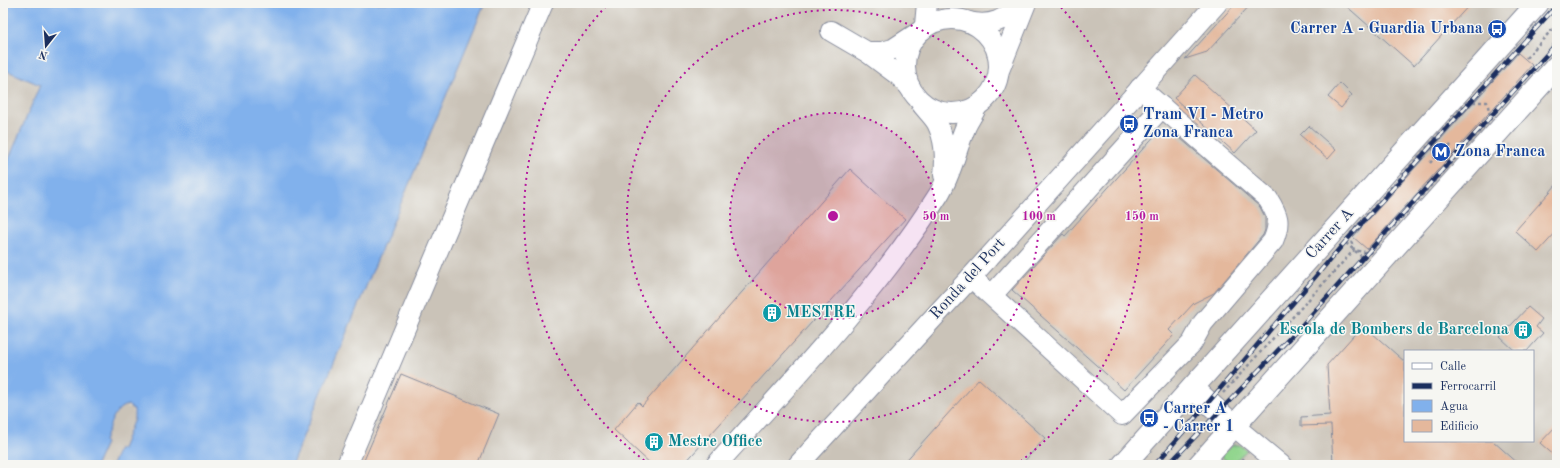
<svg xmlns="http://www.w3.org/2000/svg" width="1560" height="468" font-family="'Old Standard TT',serif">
<rect width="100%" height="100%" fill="#f6f6f2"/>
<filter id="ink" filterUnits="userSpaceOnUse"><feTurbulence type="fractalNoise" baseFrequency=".025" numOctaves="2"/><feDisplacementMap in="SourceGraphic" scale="8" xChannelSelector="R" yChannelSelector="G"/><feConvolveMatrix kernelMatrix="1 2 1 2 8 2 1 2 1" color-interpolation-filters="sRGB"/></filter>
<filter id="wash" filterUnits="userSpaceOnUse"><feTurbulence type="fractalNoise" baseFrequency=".012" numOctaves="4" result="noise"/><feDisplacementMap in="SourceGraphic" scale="16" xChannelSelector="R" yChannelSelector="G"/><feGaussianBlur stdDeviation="0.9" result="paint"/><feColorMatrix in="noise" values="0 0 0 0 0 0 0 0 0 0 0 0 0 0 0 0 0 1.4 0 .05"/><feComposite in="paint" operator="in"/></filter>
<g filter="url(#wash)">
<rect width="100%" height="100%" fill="#f3ead9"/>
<g fill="#cac3b8" fill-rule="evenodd">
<path d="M485,3H1557V465H291ZM1405,351H1533V441H1405Z"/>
<polygon points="3,69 40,85 3,173"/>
<polygon points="126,406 132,408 134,419 122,449 119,449 112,465 96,465 106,443 103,442 115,415 121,407"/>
</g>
<polygon fill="#92d58e" stroke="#568276" points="1233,445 1239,445 1247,450 1231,465 1221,456"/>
<path fill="#81b1ec" stroke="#4e70a5" d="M7,3H485L291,465H112L119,449H122L134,419V410L128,405C113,407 109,430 104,441L106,443L96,465H3V173L40,85L3,69V12Z"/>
<g id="blocks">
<g fill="#e4b89c">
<polygon points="1236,3 1252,3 1207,52 1185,59"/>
<polygon points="1343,3 1471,3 1414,66"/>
<polygon points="1518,53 1532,65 1367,249 1353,237"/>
<polygon points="1195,75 1256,130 1235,153 1174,98"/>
<polygon points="1340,83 1352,95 1341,108 1328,97"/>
<polygon points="1309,126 1336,150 1328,159 1300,135"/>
<polygon points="1158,132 1173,132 1260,207 1265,217 1265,230 1263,235 1214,293 1194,303 1169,330 1174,335 1124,390 1012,290 1063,234 1065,236"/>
<polygon points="850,169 905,219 683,465 652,465 614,430 638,402 642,406"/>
<polygon points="1557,184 1557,231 1538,252 1515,231"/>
<polygon points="1528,307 1542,319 1536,327 1543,333 1527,351 1515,351 1500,337"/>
<polygon points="1363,325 1405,362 1405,441 1493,441 1520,465 1333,465 1331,425 1301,426 1301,417 1330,415 1327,365"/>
<polygon points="401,374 499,414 478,465 362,465"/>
<polygon points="979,379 1045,438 1021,465 902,465"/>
<polygon points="1557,425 1557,458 1540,443"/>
</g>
</g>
</g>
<g filter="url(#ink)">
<use href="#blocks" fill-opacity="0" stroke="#878c9c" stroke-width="1"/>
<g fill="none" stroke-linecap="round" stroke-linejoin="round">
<defs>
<g id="minor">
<circle cx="952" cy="66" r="47"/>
<path d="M968,22C991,27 1005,21 1021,3"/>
<polyline points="831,31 867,52"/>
<polyline points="1000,68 1026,3"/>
<polyline points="910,87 898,75 867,52 882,52 893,49 922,30 925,25 927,3"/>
<path d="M921,103C926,110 933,116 937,123C945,139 946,158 944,175"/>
<path d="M971,277L1122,415L1192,343L1203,323L1273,241C1281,222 1278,215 1268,199L1140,88"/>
<polyline points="992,295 1162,107"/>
<polyline points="1234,426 1281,465"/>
<polyline points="347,465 543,3"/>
<path d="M716,465C794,379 877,292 939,194C952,173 956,149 966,126C969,120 973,114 976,108"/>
<polyline points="798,465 971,277 1217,3"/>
</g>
<g id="major">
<polyline points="1193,388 1234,426"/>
<polyline points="1123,465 1538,3"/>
<polyline points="1199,465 1557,66"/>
</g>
</defs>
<use href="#minor" stroke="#878c9c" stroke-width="22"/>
<use href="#major" stroke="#878c9c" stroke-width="24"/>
<g stroke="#878c9c" stroke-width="2.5" stroke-dasharray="3 3" stroke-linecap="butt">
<polyline points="1526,58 1557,24"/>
<polygon points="1467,102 1487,102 1491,119 1370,253 1354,250 1349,235"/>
<polyline points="1431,148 1448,163"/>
<polyline points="1441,156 1452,144"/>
<polyline points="1430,163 1442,149"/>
<polyline points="1346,243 1363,258"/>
<polyline points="1223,393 1354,250"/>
<polyline points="1238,465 1246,456"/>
</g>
<use href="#minor" stroke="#fff" stroke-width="20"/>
<use href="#major" stroke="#fff" stroke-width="22"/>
<defs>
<g id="rail">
<polyline points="1155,465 1345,242 1557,5"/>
<polyline points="1168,465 1303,324 1557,43"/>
</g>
</defs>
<use href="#rail" stroke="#1b2f5e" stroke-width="4.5"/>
<use href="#rail" stroke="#f6f6f2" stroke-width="3" stroke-dasharray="9" stroke-linecap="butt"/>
</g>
</g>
<circle cx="833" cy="216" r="103" fill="#b5179e" fill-opacity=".12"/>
<g fill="none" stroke="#b5179e" stroke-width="2" stroke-dasharray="2 4">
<circle cx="833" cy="216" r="103"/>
<circle cx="833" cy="216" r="206"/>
<path d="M649 464A309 309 0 0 1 609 3M1057 3A309 309 0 0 1 1017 464"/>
</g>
<defs>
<symbol id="bus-disc" viewBox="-11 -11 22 22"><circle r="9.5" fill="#1a4fb4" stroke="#f6f6f2"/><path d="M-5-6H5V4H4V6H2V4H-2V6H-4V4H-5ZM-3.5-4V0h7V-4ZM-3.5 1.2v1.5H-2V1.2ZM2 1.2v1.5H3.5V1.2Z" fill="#fff"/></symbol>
<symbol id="metro-disc" viewBox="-11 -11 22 22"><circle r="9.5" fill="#1a4fb4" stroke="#f6f6f2"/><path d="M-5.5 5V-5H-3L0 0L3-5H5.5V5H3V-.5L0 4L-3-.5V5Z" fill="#fff"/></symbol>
<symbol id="building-disc" viewBox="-11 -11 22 22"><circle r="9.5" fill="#0f9aa8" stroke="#f6f6f2"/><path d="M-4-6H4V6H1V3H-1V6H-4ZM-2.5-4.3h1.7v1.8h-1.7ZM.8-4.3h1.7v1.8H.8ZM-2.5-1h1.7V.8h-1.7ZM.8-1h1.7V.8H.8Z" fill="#fff"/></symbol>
</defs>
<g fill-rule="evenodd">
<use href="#bus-disc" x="1486" y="18" width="22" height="22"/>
<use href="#bus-disc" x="1118" y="113" width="22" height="22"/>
<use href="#metro-disc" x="1430" y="141" width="22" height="22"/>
<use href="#building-disc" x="761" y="302" width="22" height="22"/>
<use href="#building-disc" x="1512" y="319" width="22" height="22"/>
<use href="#bus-disc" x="1138" y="407" width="22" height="22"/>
<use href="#building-disc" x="643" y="431" width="22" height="22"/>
</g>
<g text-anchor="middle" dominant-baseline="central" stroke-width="3" stroke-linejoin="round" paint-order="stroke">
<g font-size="16" font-weight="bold" fill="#164399" stroke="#f6f6f2" text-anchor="start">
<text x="1483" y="29" text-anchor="end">Carrer A - Guardia Urbana</text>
<text x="1143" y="115">Tram VI - Metro<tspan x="1143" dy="18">Zona Franca</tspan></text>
<text x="1455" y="152">Zona Franca</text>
<text x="1163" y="409">Carrer A<tspan x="1163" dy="18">- Carrer 1</tspan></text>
</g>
<g font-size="16" fill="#1b2f5e" stroke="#f6f6f2">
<text transform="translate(1330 234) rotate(-48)">Carrer A</text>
<text transform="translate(968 279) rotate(-48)">Ronda del Port</text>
</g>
<g font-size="16" font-weight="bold" fill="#0d838f" stroke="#f6f6f2" text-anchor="start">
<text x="786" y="313">MESTRE</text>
<text x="1509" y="330" text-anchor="end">Escola de Bombers de Barcelona</text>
<text x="668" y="442">Mestre Office</text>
</g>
</g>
<circle cx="833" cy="216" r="6" fill="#b5179e" stroke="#f6f6f2" stroke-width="2"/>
<g font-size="12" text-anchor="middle" font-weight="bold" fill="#b5179e" stroke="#f6f6f2" stroke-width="3" stroke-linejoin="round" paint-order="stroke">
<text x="936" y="220">50 m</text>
<text x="1039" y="220">100 m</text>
<text x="1142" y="220">150 m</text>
</g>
<rect width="1560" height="468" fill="none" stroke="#f6f6f2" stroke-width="16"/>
<rect x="1404" y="350" width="130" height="92" fill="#f6f6f2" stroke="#9ea6b7"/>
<rect x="1412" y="363" width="20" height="6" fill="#ffffff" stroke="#9ea6b7"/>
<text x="1440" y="370" font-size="12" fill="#1b2f5e">Calle</text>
<rect x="1412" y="383" width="20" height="6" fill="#1b2f5e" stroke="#9ea6b7"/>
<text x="1440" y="390" font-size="12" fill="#1b2f5e">Ferrocarril</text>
<rect x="1412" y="400" width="20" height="12" fill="#81b1ec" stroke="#9ea6b7"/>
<text x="1440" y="410" font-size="12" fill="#1b2f5e">Agua</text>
<rect x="1412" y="420" width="20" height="12" fill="#e4b89c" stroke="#9ea6b7"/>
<text x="1440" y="430" font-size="12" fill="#1b2f5e">Edificio</text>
<g transform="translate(46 46) rotate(197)" stroke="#f6f6f2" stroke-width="3" paint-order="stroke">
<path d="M0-3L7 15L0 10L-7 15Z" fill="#1b2f5e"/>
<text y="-6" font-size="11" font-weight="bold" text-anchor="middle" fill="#1b2f5e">N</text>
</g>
</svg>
